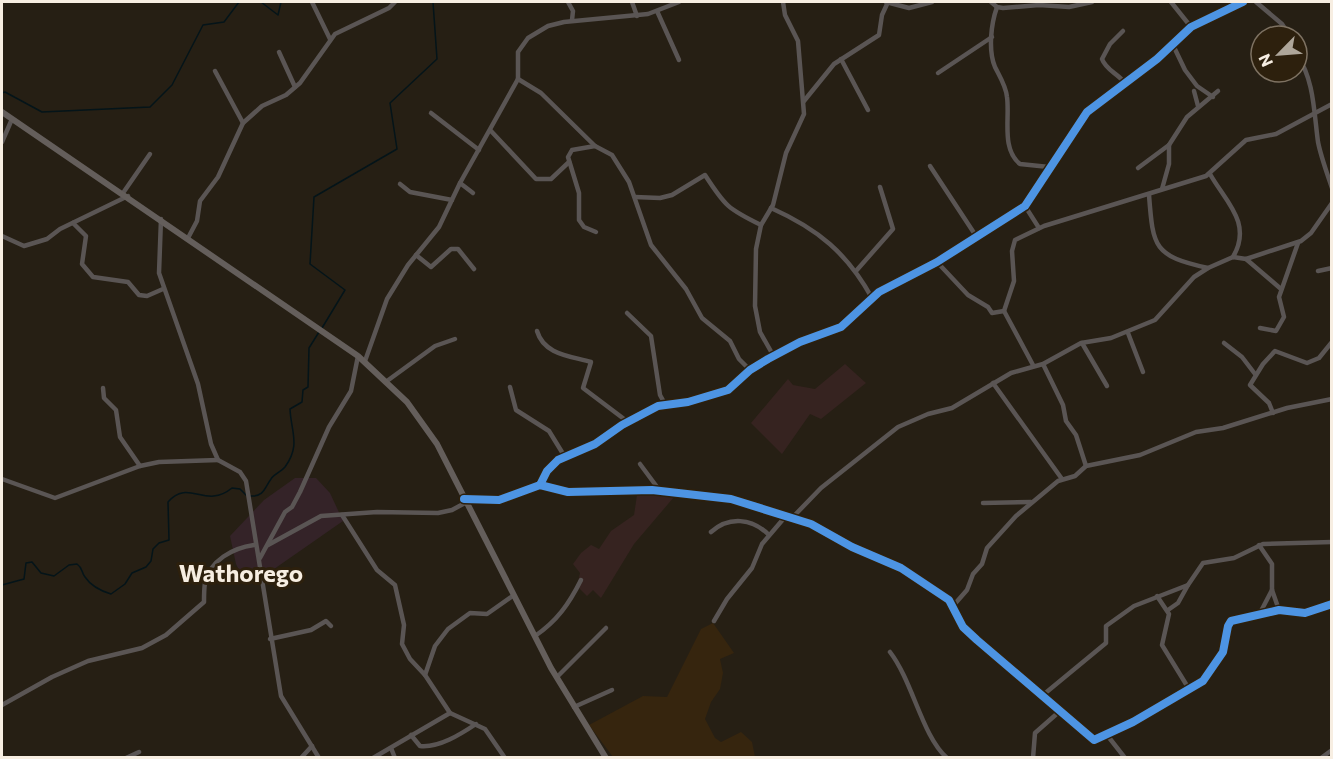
<svg xmlns="http://www.w3.org/2000/svg" width="1333" height="759" font-family="Commissioner,sans-serif">
<rect width="100%" height="100%" fill="#261f14"/>
<polygon fill="#342328" points="295,478 316,478 330,493 343,521 254,583 245,583 236,564 230,536 264,500"/>
<polygon fill="#36250e" points="713,623 734,653 720,659 723,673 720,689 711,702 705,719 715,738 721,742 741,732 752,742 755,757 613,757 589,725 643,696 667,697 701,629"/>
<g fill="#362320">
<polygon points="845,364 866,383 821,419 810,414 782,454 751,423 788,379 793,385 815,389"/>
<polygon points="664,494 674,497 634,544 601,598 593,590 587,596 577,586 580,573 573,564 581,553 591,545 599,549 611,531 634,515 637,495"/>
</g>
<g fill="none" stroke-linecap="round" stroke-linejoin="round">
<g stroke="#041419" stroke-width="1.5">
<polyline points="261,2 278,15 281,2"/>
<polyline points="2,93 5,92 42,112 150,107 172,85 203,25 224,22 239,2"/>
<polyline points="322,328 345,290 310,264 314,197 397,149 390,103 437,59 433,2"/>
<path d="M251,496C264,497 265,487 271,479C274,474 281,472 285,467C301,445 291,432 290,409L302,402L303,390L308,387L309,348L319,332"/>
<path d="M2,585L24,579L26,563L32,562L41,573L54,576L69,565L77,564C83,568 81,572 85,577C91,586 101,591 111,594L125,584L132,573L146,567L151,561L153,549L159,543L169,540L168,502C189,478 205,510 232,488L240,489L246,495"/>
</g>
<g stroke="#5a5554" stroke-width="4.5">
<polyline points="312,2 330,39"/>
<polyline points="568,2 573,11 572,20"/>
<polyline points="632,2 637,16"/>
<polyline points="886,2 909,8 932,2"/>
<polyline points="991,2 997,7 1003,8 1039,5 1069,7 1092,2"/>
<polyline points="1171,2 1191,27"/>
<polyline points="1256,2 1282,24 1290,36"/>
<path d="M997,7C991,24 988,50 995,67C1000,77 1006,86 1007,97C1010,118 1001,149 1020,164L1049,167"/>
<polyline points="657,11 679,60"/>
<path d="M1123,31L1110,44L1102,59C1106,70 1117,73 1124,82"/>
<polyline points="1173,45 1185,70 1197,86 1213,97"/>
<polyline points="279,52 295,87"/>
<path d="M1297,55C1314,79 1314,113 1318,142C1321,157 1327,173 1332,188"/>
<polyline points="841,59 868,110"/>
<polyline points="215,71 243,123"/>
<polyline points="938,73 992,37"/>
<polyline points="518,79 541,93 595,146 612,155 629,182 651,245 686,289 702,318 730,341 739,359 750,370"/>
<polyline points="1194,91 1198,106"/>
<polyline points="804,101 834,64 879,35 882,15 888,2"/>
<polyline points="431,113 479,150"/>
<polyline points="491,131 536,179 551,179 569,162"/>
<polyline points="2,142 12,119"/>
<polyline points="595,146 572,150 568,157 579,193 579,220 584,227 596,232"/>
<polyline points="930,166 976,236"/>
<polyline points="1138,168 1169,145 1187,117 1218,91"/>
<path d="M1210,174C1225,201 1253,223 1233,257"/>
<polyline points="460,183 473,193"/>
<polyline points="400,184 410,192 452,200"/>
<polyline points="1162,189 1169,164 1169,145"/>
<polyline points="123,193 150,154"/>
<path d="M1149,195C1153,248 1154,256 1208,268"/>
<path d="M635,197L660,198L672,195L705,175C725,206 728,209 761,225"/>
<polyline points="1025,206 1039,228"/>
<path d="M771,208C818,229 847,253 872,298"/>
<polyline points="161,219 159,273 198,384 211,444 218,460 240,472 246,481 281,696 319,758"/>
<polyline points="73,223 86,236 82,264 93,277 128,282 139,295 147,296 163,289"/>
<polyline points="2,236 24,246 47,239 60,229 128,196"/>
<polyline points="188,238 197,221 200,201 218,177 243,123 262,106 286,95 300,83 335,34 389,8 395,2"/>
<polyline points="416,255 431,267 451,249 458,249 474,269"/>
<polyline points="1246,259 1301,241 1311,233 1332,203"/>
<polyline points="937,262 968,295 988,307 992,313 1004,311 1014,281 1012,251 1015,240 1044,226 1206,176 1246,140 1276,134 1332,104"/>
<polyline points="856,271 893,229 880,187"/>
<polyline points="1318,271 1332,268"/>
<polyline points="1004,311 1033,365"/>
<polyline points="627,313 651,336 660,395 665,404"/>
<polyline points="1260,328 1276,331 1284,317 1279,297 1298,243"/>
<path d="M537,331C544,355 571,356 591,362L583,388L628,422"/>
<polyline points="1128,333 1143,372"/>
<polyline points="1082,343 1107,386"/>
<polyline points="1224,343 1242,357 1255,374"/>
<polyline points="773,355 760,332 755,306 756,249 761,225 773,205 786,153 804,114 798,41 785,15 783,2"/>
<polyline points="365,361 387,299 408,265 439,227 460,183 518,79 518,52 528,38 548,26 564,22 648,14 679,2"/>
<polyline points="1043,364 1063,405 1066,421 1076,435 1086,466"/>
<polyline points="387,381 435,346 455,339"/>
<polyline points="993,383 1062,479"/>
<polyline points="510,387 516,410 549,431 565,457"/>
<polyline points="103,388 104,398 116,410 120,437 140,466"/>
<polyline points="1273,413 1269,403 1250,385 1263,364 1275,351 1307,363 1319,358 1332,342"/>
<polyline points="640,464 660,491"/>
<polyline points="2,479 55,498 140,466 159,462 218,460"/>
<polyline points="540,485 547,471 558,460 595,444 622,425 658,406 688,402 728,390 750,370 768,359 800,342 841,327 879,292 937,262 1025,206 1087,112 1157,59 1191,27 1243,2"/>
<polyline points="464,499 499,500 540,485 568,492 652,490 731,499 811,524 852,547 901,568 949,600 963,627 977,640 1094,740 1133,722 1203,681 1223,652 1228,626 1231,621 1279,610 1305,613 1332,604"/>
<polyline points="983,503 1031,502"/>
<polyline points="342,515 377,570 395,585 404,625 402,644 410,659 425,675 450,713 485,729 505,758"/>
<polyline points="792,518 821,488 898,427 928,414 952,408 1011,373 1043,364 1081,343 1111,338 1155,320 1194,277 1208,268 1233,257 1246,259 1281,289"/>
<path d="M711,532C729,516 752,518 769,535"/>
<polyline points="268,545 321,516 377,512 438,513 452,510 465,503"/>
<polyline points="1259,545 1272,564 1272,590 1279,610"/>
<polyline points="260,558 285,512 292,507 300,492 329,427 351,391 358,356"/>
<polyline points="1157,596 1169,614 1162,645 1189,689"/>
<polyline points="953,606 967,590 973,574 982,564 987,548 1016,516 1058,481 1075,476 1086,466 1140,455 1196,432 1223,428 1287,408 1332,399"/>
<polyline points="1168,610 1178,603 1188,585"/>
<polyline points="1260,613 1272,590"/>
<polyline points="714,621 727,599 752,568 762,544 785,517"/>
<path d="M535,636C557,621 569,604 581,580"/>
<polyline points="270,639 311,630 326,621 331,626"/>
<path d="M890,652C913,682 922,736 947,758"/>
<polyline points="425,675 435,646 448,629 470,613 487,614 514,595"/>
<polyline points="557,677 606,628"/>
<polyline points="1043,695 1106,643 1106,626 1134,606 1188,585 1203,563 1234,558 1263,544 1332,542"/>
<path d="M2,705L52,677L88,661L142,648L166,635L204,602C204,596 204,589 205,583C210,560 233,548 254,545"/>
<polyline points="574,707 612,690"/>
<path d="M411,735L420,746C439,748 461,734 476,724"/>
<polyline points="1107,735 1125,758"/>
<polyline points="391,748 395,758"/>
<polyline points="126,758 139,752"/>
<polyline points="301,758 312,746"/>
<polyline points="373,758 450,713"/>
<polyline points="1033,758 1035,733 1060,711"/>
<polyline points="1321,758 1332,750"/>
</g>
<polyline stroke="#645e5b" stroke-width="6" points="2,112 358,356 407,402 437,444 551,668 606,758"/>
<defs>
<g id="cycleway">
<polyline points="540,485 547,471 558,460 595,444 622,425 658,406 688,402 728,390 750,370 768,359 800,342 841,327 879,292 937,262 1025,206 1087,112 1157,59 1191,27 1243,2"/>
<polyline points="464,499 499,500 540,485 568,492 652,490 731,499 811,524 852,547 901,568 949,600 963,627 977,640 1094,740 1133,722 1203,681 1223,652 1228,626 1231,621 1279,610 1305,613 1332,604"/>
</g>
</defs>
<use href="#cycleway" stroke="#2d200d" stroke-width="11"/>
<use href="#cycleway" stroke="#4d94e3" stroke-width="8"/>
</g>
<g text-anchor="middle" dominant-baseline="central" stroke-width="6" stroke-linejoin="round" paint-order="stroke">
<g font-size="24" font-weight="bold" fill="#f7eee2" stroke="#2d200d">
<text x="241" y="572">Wathorego</text>
</g>
</g>
<rect width="1333" height="759" fill="none" stroke="#f7eee2" stroke-width="6"/>
<g transform="translate(1279 54) rotate(245)"><circle r="28" fill="#2d200d" stroke="#7e7262" stroke-width="1.5"/>
<path d="M0-4.5L10 22L0 15L-10 22Z" fill="#aea69a"/>
<text y="-9" font-size="16" font-weight="bold" text-anchor="middle" fill="#f7eee2">N</text>
</g>
</svg>
